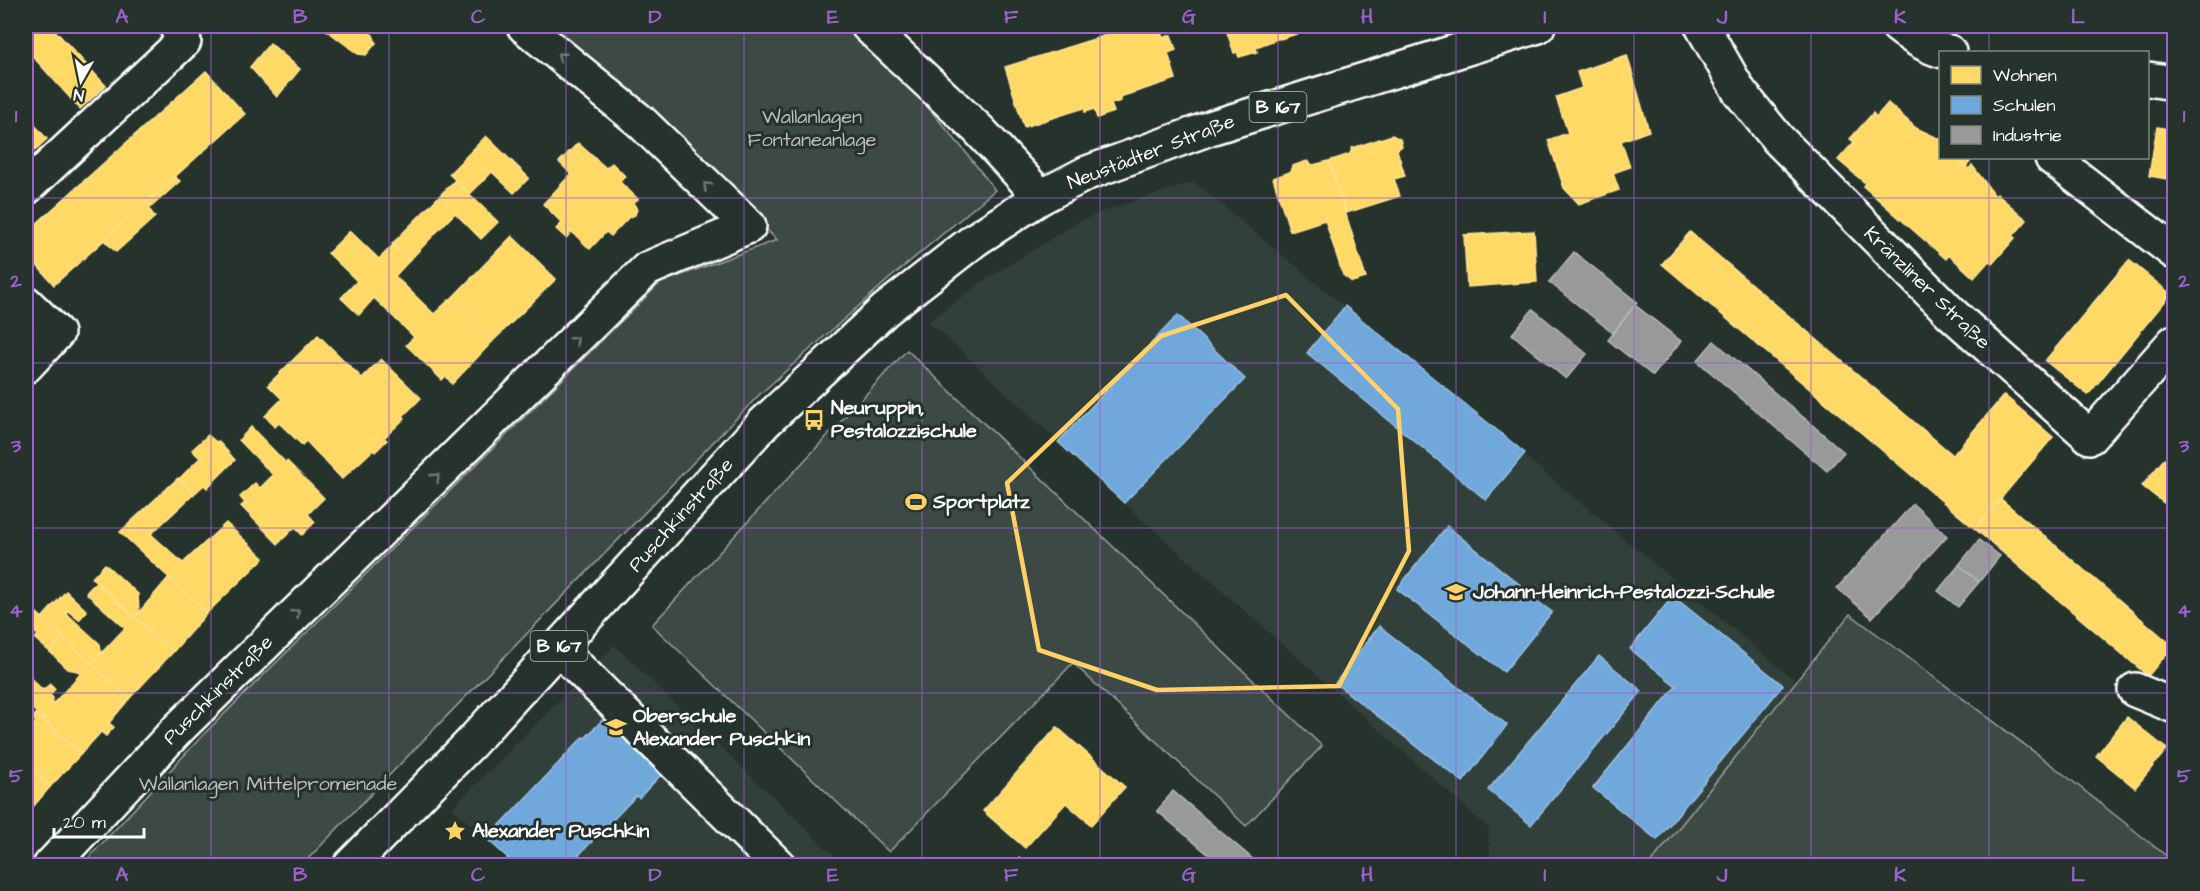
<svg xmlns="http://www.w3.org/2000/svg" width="2200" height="891" font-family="'Architects Daughter',sans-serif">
<rect width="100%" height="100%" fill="#26332d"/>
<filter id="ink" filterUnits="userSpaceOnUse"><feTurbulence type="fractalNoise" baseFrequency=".0167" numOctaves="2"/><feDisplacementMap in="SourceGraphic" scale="12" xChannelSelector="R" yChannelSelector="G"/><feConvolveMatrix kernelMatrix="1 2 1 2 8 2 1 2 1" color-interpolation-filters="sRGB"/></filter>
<g filter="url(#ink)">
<g fill="#333f3a">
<polygon points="1194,182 1796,681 1650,865 1491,865 1488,827 1124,503 943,334 928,322 986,279 1075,224 1103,211"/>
<polygon points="614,645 844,865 500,865 507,858 452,808"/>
</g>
<g fill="#3e4944" stroke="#9ea4a2" stroke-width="1.5">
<polygon points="542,26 853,26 872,41 964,150 995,190 889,279 760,394 302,865 81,866 203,735 660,283 777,240 646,111"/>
<polygon points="907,350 1322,746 1246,826 1073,663 889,852 652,625"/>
<polygon points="1850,614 2061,772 2174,862 2174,865 1649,865"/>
</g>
<g fill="#ffd966" stroke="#ffe494" stroke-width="1.5">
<polygon points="26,26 51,26 106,86 80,109 26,49"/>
<polygon points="321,26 361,26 373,35 376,43 366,55 358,54"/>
<polygon points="1135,26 1159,26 1163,38 1171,35 1176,50 1168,53 1176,79 1120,97 1121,101 1111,104 1114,112 1097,118 1094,109 1085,112 1084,108 1024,127 1005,67"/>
<polygon points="1225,26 1277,26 1280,38 1256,47 1257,52 1239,57 1237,52 1234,53"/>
<polygon points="1277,26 1323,26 1280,39"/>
<polygon points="270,43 300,69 277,97 250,67"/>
<polygon points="1627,55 1649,131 1621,141 1630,167 1613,173 1619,190 1579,204 1564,188 1548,140 1568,133 1556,97 1582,88 1577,72"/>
<polygon points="206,71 245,114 54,285 26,253 26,233"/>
<polygon points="1888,103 1916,128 1940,139 1940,158 1954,158 1969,169 1972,165 1995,196 1997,194 2027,220 2013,236 2015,238 1993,263 1989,261 1974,278 1949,255 1946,259 1863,186 1865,183 1838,160 1854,142 1850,139 1873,113 1876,117"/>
<polygon points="26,115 47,139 26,158"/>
<polygon points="2157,127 2174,130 2174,180 2149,176"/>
<polygon points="1392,135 1400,139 1402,146 1397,150 1405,176 1394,179 1400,196 1346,213 1329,161 1350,154 1352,148"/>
<polygon points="486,136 529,178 514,193 492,172 470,194 449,174"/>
<polygon points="578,143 606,168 612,163 625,176 620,182 638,199 634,203 637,209 635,215 628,218 611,236 606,232 590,249 572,232 566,238 556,229 562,223 543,204 571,174 559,162"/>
<polygon points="1954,158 1973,158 1966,167"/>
<polygon points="1307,161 1313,165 1329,161 1366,278 1352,282 1343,275 1325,220 1290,231 1273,178 1290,172 1292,166"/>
<polygon points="175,177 180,181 149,209 155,217 116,252 104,240"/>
<polygon points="455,180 498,222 481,239 455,213 409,261 392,244"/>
<polygon points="350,231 379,259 393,245 409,261 395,276 434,314 449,300 492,342 452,384 446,376 442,380 406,345 414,337 374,298 359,315 341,298 357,281 328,253"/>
<polygon points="1534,231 1537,282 1467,287 1464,235"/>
<polygon points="1690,232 1953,455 2004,395 2053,437 1975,529 1662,264"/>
<polygon points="512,236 556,279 492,342 449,301"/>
<polygon points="2129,260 2171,294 2088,395 2045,361"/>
<polygon points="318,335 362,378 381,359 421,398 403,416 405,418 384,438 387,440 375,452 373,450 342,479 306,441 302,445 279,423 275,427 265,416 282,399 268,385"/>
<polygon points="251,427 286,463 287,461 324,498 308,514 315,522 302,535 295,527 278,544 241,506 245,503 240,497 255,483 260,488 273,475 239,440"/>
<polygon points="208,435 216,442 218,441 235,460 207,488 204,485 194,494 179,479 200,458 192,450"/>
<polygon points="2164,459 2174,467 2174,511 2142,486"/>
<polygon points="178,478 194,494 151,534 183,563 226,523 264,558 207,613 120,532"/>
<polygon points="2001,499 2173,646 2148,676 1975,529"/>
<polygon points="105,564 138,594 139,612 135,617 92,578"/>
<polygon points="169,577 207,613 173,652 135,617"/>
<polygon points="96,582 173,652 129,699 91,664 125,628 86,593"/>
<polygon points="66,591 87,611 79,620 68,611 65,612 100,644 101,653 91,664 42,618"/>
<polygon points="37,613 63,637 50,652 35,639 38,635 26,625"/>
<polygon points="63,637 129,699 109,723 114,727 106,736 101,732 81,754 26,703 26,674 43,690 50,684 55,689 50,695 53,698 52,705 82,672 68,669 50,652"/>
<polygon points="36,714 81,754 50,787 26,765 26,734 36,722 32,718"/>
<polygon points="2127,717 2167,749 2135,788 2096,756"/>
<polygon points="1057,727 1125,787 1091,825 1066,803 1025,848 983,811"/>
<polygon points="26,765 50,787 26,815"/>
<polygon points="1019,858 1028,866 1012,866"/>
</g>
<g fill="#6fa8dc" stroke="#9ac2e6" stroke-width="1.5">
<polygon points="1345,306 1525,453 1486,500 1307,353"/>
<polygon points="1178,315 1245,379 1124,503 1058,442"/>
<polygon points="1447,526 1534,596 1533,598 1552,612 1504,672 1397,589"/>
<polygon points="1673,596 1783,685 1657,840 1593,788 1676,686 1630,649"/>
<polygon points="1379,626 1507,725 1463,782 1335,683"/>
<polygon points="1599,656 1642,691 1531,825 1488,790"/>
<polygon points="612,710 669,766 639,798 636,796 574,860 576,862 573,866 500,866 508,858 487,839 583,737 585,738"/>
</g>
<g fill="#999" stroke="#b8b8b8" stroke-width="1.5">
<polygon points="1574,252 1637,302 1613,333 1549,282"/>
<polygon points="1635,305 1681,341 1653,376 1608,340"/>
<polygon points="1533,309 1587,354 1566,379 1512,334"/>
<polygon points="1714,341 1844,452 1827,471 1697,361"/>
<polygon points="1913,504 1947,536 1872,618 1837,588"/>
<polygon points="1979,540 2000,556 1979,582 1959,565"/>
<polygon points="1959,565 1979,582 1958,607 1938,591"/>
<polygon points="1173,791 1261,866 1222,866 1157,811"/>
</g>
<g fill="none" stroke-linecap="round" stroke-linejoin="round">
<defs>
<g id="minor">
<polyline points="868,26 979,130 1041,197"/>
<polyline points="1702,26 1739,91 1778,139 1952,314 2090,437 2174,342"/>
<path d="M1898,26C1912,37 1931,50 1949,52"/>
<polyline points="2148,79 2174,83"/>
<polyline points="2052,158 2174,252"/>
<polyline points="26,188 184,41 176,26"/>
<polyline points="26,303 57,333 26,366"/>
<polyline points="558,648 779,866"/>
<polyline points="2135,690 2174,706"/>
<polyline points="50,866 178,729 647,269 749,226 640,121 524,26"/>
</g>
<polyline id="major" points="350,866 470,744 764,423 885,310 976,239 1041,197 1087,173 1213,127 1538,26"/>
</defs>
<use href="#minor" stroke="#fff" stroke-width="38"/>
<use href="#major" stroke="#fff" stroke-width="38"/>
<use href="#minor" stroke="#26332d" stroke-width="33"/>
<use href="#major" stroke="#26332d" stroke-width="33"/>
</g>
<defs><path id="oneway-chevron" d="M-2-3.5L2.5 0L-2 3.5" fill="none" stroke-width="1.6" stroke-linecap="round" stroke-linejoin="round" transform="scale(1.5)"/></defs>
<g stroke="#727a76">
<use href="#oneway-chevron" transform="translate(561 56) rotate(-141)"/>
<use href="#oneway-chevron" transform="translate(707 186) rotate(-136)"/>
<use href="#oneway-chevron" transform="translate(575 340) rotate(-45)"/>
<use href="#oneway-chevron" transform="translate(436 477) rotate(-44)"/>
<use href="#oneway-chevron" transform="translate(296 613) rotate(-44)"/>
</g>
</g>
<path fill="none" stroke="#ffd166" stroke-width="4.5" stroke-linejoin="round" d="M1286,295L1398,409L1409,551L1339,686L1157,690L1039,650L1007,483L1161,336Z"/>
<path fill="none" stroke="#9c61cf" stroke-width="1.5" stroke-opacity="0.55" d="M211,26V866M389,26V866M566,26V866M744,26V866M922,26V866M1100,26V866M1278,26V866M1456,26V866M1634,26V866M1811,26V866M1989,26V52M1989,158V866M26,198H2174M26,363H2174M26,528H2174M26,693H2174"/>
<defs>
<symbol id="bus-bare" viewBox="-9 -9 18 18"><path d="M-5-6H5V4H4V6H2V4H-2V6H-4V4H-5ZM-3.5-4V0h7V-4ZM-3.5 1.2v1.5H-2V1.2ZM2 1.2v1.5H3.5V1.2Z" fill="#ffd166" stroke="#26332d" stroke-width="2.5" paint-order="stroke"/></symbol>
<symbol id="stadium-bare" viewBox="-9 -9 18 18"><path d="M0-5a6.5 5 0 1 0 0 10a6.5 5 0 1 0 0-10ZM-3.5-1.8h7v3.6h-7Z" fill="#ffd166" stroke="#26332d" stroke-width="2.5" paint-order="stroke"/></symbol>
<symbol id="school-bare" viewBox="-9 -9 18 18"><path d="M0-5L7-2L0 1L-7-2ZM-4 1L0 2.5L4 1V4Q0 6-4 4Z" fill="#ffd166" stroke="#26332d" stroke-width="2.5" paint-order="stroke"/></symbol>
<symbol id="sight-bare" viewBox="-9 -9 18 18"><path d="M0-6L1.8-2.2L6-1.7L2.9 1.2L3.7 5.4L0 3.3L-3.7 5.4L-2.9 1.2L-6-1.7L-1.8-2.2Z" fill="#ffd166" stroke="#26332d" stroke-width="2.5" paint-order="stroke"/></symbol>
</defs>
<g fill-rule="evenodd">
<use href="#bus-bare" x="799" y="405" width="30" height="30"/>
<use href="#stadium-bare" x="901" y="487" width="30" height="30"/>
<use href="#school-bare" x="1441" y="577" width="30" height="30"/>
<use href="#school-bare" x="601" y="712" width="30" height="30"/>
<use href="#sight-bare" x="440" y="816" width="30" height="30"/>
</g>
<g text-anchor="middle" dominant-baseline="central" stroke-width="6" stroke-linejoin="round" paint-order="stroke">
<g fill="#26332d" stroke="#bec2c0" stroke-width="1.5">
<rect x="1249.5" y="92" width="57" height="30" rx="4.5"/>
<rect x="530.5" y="631" width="57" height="30" rx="4.5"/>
</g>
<g font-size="18" font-weight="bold" fill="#fff">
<text x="1278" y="107">B 167</text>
<text x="559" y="646">B 167</text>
</g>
<g font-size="20" fill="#bbbfbe" stroke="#26332d">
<text x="812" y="117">Wallanlagen<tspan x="812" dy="23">Fontaneanlage</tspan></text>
<text x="268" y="784">Wallanlagen Mittelpromenade</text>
</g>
<g font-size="20" fill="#fff" stroke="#26332d">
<text transform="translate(1151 152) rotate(-21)">Neustädter Straße</text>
<text transform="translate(1927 288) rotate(44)">Kränzliner Straße</text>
<text transform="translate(681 515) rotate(-48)">Puschkinstraße</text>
<text transform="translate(218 690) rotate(-45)">Puschkinstraße</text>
</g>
<g font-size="20" font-weight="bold" fill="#fff" stroke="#26332d" text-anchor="start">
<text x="831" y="408">Neuruppin,<tspan x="831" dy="23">Pestalozzischule</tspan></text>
<text x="933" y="502">Sportplatz</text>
<text x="1473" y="592">Johann-Heinrich-Pestalozzi-Schule</text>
<text x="633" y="716">Oberschule<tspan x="633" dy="23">Alexander Puschkin</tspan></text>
<text x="472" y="831">Alexander Puschkin</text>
</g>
</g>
<rect width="2200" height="891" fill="none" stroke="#26332d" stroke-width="66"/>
<rect x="1939" y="51" width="210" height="108" fill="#26332d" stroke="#7d8581" stroke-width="1.5"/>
<rect x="1951" y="66" width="30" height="18" fill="#ffd966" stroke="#7d8581" stroke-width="1.5"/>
<text x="1993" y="81" font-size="18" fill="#ffffff">Wohnen</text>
<rect x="1951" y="96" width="30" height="18" fill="#6fa8dc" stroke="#7d8581" stroke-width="1.5"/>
<text x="1993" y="111" font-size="18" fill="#ffffff">Schulen</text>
<rect x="1951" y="126" width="30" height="18" fill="#999999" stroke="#7d8581" stroke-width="1.5"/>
<text x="1993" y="141" font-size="18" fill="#ffffff">Industrie</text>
<g transform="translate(81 81) rotate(189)" stroke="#26332d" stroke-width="4.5" paint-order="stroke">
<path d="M0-4.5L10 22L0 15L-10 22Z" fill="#ffffff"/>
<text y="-9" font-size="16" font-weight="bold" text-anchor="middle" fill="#ffffff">N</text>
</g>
<path d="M54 828v9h90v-9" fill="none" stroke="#ffffff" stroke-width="3"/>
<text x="63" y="828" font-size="18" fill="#ffffff" stroke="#26332d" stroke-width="4.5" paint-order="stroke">20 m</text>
<rect x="33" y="33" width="2134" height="825" fill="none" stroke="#9c61cf" stroke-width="2"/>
<g font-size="20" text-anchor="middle" font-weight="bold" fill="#9c61cf">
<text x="122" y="23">A</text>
<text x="300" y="23">B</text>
<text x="478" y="23">C</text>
<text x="655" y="23">D</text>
<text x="833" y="23">E</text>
<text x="1011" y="23">F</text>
<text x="1189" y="23">G</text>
<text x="1367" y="23">H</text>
<text x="1545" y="23">I</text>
<text x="1722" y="23">J</text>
<text x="1900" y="23">K</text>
<text x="2078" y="23">L</text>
<text x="16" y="122">1</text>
<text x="2184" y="122">1</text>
<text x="16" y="287">2</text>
<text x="2184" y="287">2</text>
<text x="16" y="452">3</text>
<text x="2184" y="452">3</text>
<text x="16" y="617">4</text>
<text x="2184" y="617">4</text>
<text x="16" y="782">5</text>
<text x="2184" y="782">5</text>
<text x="122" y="881">A</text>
<text x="300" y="881">B</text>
<text x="478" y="881">C</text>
<text x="655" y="881">D</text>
<text x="833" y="881">E</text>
<text x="1011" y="881">F</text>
<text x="1189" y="881">G</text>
<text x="1367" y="881">H</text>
<text x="1545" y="881">I</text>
<text x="1722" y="881">J</text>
<text x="1900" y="881">K</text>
<text x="2078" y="881">L</text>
</g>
</svg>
